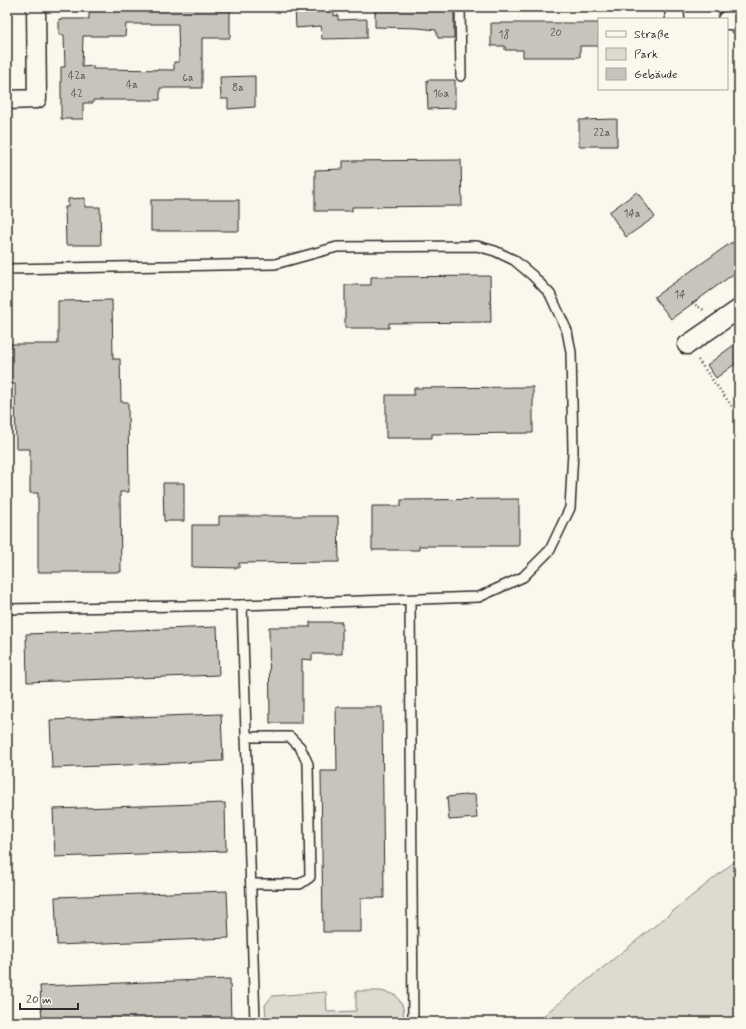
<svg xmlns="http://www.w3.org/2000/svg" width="746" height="1029" font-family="Mynerve,sans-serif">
<rect width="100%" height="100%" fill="#fbf7ec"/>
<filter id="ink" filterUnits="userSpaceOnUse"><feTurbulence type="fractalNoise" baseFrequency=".025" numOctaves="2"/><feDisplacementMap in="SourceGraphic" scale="8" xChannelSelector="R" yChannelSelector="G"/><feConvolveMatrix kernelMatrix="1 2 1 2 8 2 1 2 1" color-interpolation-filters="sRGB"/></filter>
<g filter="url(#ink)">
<g fill="#dddad0" stroke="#84827e">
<polygon points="739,858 739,1022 536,1022 549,1011"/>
<polygon points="356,991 381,991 396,995 403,1007 404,1022 266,1022 265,1005 272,996 326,992 327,1012 356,1011"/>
</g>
<g fill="#c7c4bc" stroke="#2b2b2b" fill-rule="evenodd">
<path d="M89,7H230V38H202V88H160V100H93V103H83V119H61V67H65L64,35H59V19H89ZM126,24H178L179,62H174V70L93,69V66L82,67L83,36H125Z"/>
<polygon points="295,7 334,7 334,16 338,15 338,20 367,19 367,38 322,39 321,26 296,28"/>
<polygon points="375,7 454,7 454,38 438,38 436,30 418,28 375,27"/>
<polygon points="491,23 599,23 599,46 580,46 580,57 523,57 523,50 505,50 505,46 491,46"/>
<polygon points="255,76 255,107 228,109 228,99 221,99 220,77"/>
<polygon points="427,80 455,80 455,108 428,109"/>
<polygon points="617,119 617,146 579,146 579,120"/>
<polygon points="461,160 462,206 352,207 352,211 315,211 315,170 343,169 343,161"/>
<polygon points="637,192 655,217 626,237 609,212"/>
<polygon points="85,198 85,207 100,207 101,245 66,245 65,207 68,207 68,199"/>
<rect x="151" y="200" width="88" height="31"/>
<polygon points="732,242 739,251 739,270 671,319 654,297"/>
<polygon points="490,276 491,322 389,323 389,328 345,328 345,285 371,285 371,277"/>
<polygon points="112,300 113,359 120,359 121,402 128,402 129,492 120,492 121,572 38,572 38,493 30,493 30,449 16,449 15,384 7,384 7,344 58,344 58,301"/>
<polygon points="739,341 739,361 716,378 707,365"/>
<polygon points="533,387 533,433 432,434 432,438 386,438 386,395 414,395 414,388"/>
<polygon points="163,483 184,483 184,521 164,521"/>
<polygon points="519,499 519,546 419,546 419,550 372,550 372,506 401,506 401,500"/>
<polygon points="219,516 338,516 339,562 239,563 239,568 192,567 192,525 219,525"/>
<polygon points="310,622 342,622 342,654 312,654 312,660 302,659 302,723 270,723 269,627 310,627"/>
<polygon points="217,627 219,675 27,682 26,634"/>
<polygon points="336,707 382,707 384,898 361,898 361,932 323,932 321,771 337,771"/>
<polygon points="221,714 223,761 52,768 50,720"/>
<polygon points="475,794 477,818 449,820 447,797"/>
<polygon points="225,803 226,851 55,857 53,809"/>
<polygon points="227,891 229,938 57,945 55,897"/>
<polygon points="230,979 231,1022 42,1022 40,986"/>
</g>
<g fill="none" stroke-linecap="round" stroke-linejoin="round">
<defs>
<g id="lane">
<polyline points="460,7 461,76"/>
<polyline points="7,269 275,264 337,247 477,246 495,251 514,260 533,276 550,294 567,331 571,352 573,451 570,508 550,550 523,577 479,597 242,605 255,1022"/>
<polyline points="410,601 413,1022"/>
<polyline points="7,609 242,605"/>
<polyline points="246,737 290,737 300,747 308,764 310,877 300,884 251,884"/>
</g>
<g id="street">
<polyline points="674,7 675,19"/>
<polyline points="727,20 735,20 739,25"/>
<polyline points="7,100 37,99 36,7"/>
<polyline points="687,345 739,309"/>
</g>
</defs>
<use href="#lane" stroke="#2b2b2b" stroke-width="12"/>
<use href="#street" stroke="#2b2b2b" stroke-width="21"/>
<g stroke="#2b2b2b" stroke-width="2.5" stroke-dasharray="1 3" stroke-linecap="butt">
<polyline points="692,303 704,310"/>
<polyline points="698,360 739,416"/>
</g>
<use href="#lane" stroke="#fbf7ec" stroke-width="9"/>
<use href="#street" stroke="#fbf7ec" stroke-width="18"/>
</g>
</g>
<g text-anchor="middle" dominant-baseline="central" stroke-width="3.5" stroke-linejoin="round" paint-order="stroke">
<g font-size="11" fill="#52514f">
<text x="556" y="33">20</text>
<text x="504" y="35">18</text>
<text x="77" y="76">42a</text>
<text x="188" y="78">6a</text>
<text x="132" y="85">4a</text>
<text x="238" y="88">8a</text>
<text x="77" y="94">42</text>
<text x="441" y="94">16a</text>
<text x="602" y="133">22a</text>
<text x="632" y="214">14a</text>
<text x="680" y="295">14</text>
</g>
</g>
<rect width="746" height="1029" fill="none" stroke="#fbf7ec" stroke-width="24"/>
<rect x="12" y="12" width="722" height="1005" fill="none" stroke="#2b2b2b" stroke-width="1.5" filter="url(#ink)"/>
<rect x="598" y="18" width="130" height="72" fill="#fbf7ec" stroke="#a8a59f"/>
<rect x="606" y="31" width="20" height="6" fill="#fbf7ec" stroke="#a8a59f"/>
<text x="634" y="38" font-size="12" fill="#2b2b2b">Straße</text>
<rect x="606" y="48" width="20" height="12" fill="#dddad0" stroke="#a8a59f"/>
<text x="634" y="58" font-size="12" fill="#2b2b2b">Park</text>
<rect x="606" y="68" width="20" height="12" fill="#c7c4bc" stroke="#a8a59f"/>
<text x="634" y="78" font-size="12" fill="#2b2b2b">Gebäude</text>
<path d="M20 1003v6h58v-6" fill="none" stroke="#2b2b2b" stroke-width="2"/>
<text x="26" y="1003" font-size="12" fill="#2b2b2b" stroke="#fbf7ec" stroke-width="3" paint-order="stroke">20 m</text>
</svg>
